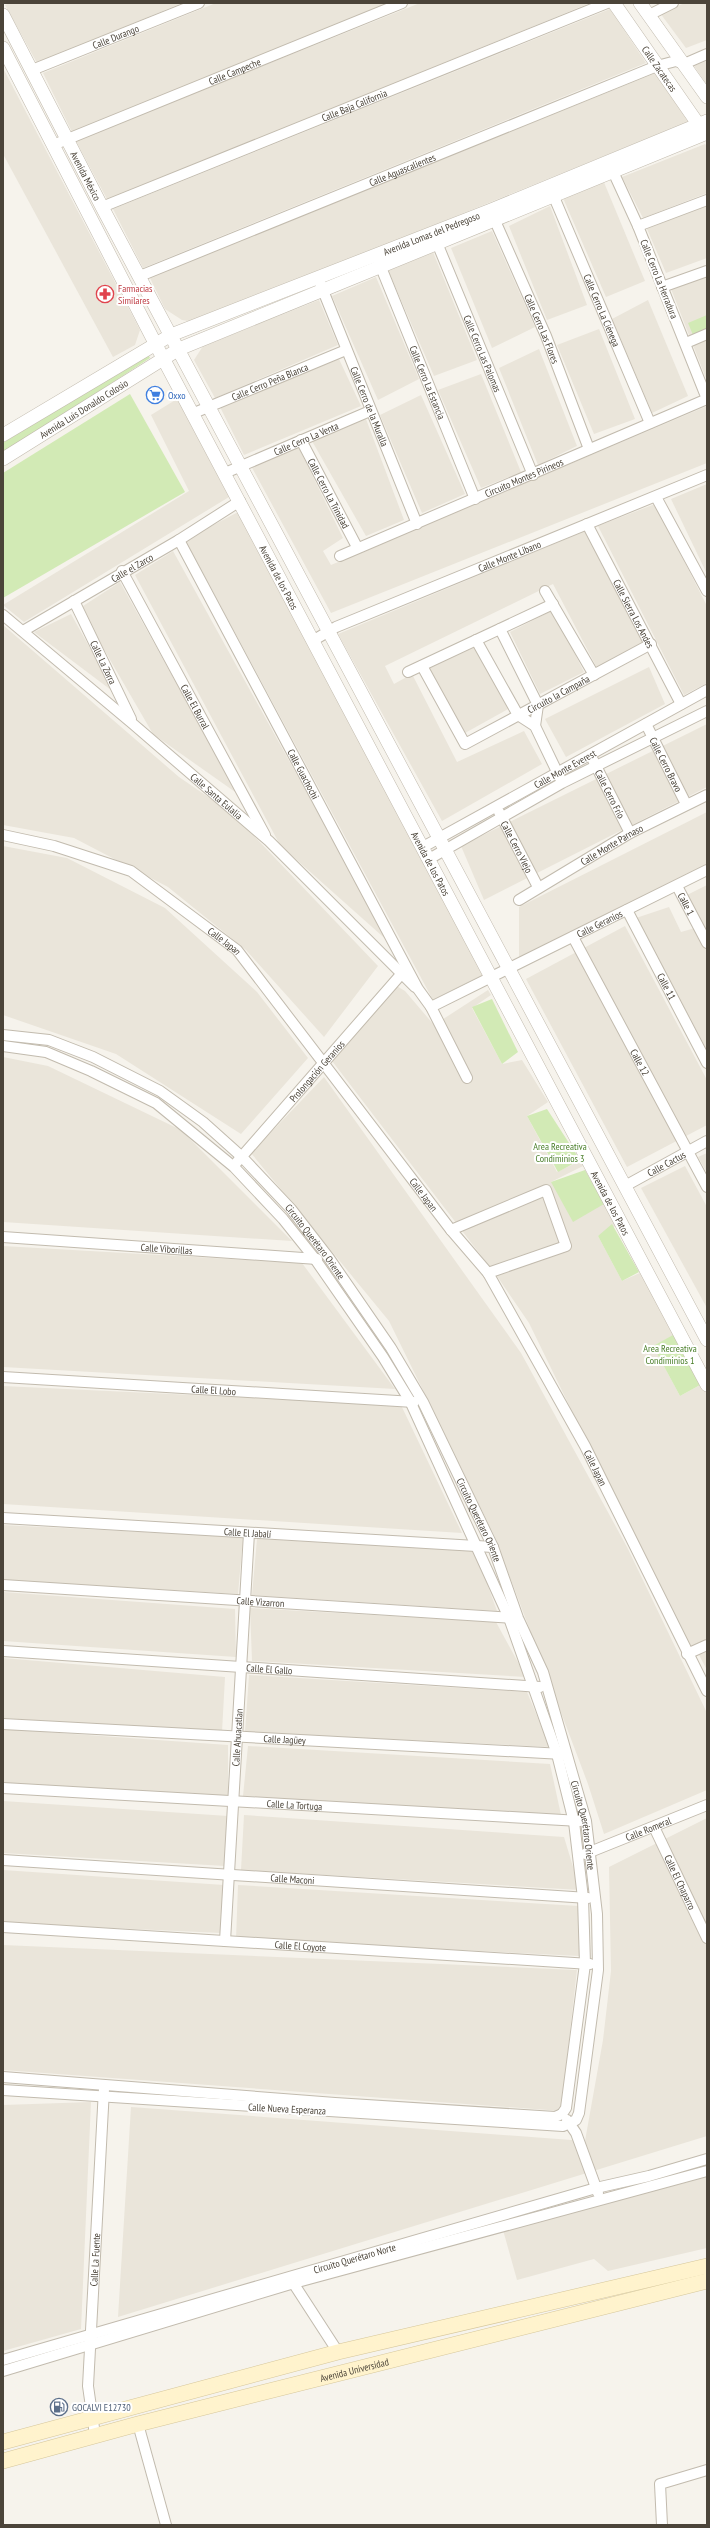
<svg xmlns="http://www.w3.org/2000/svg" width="710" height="2528" font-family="'PT Sans Narrow',sans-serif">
<rect width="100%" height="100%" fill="#f6f3ec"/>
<g fill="#eae5da">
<polygon points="10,3 182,3 37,63 5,5"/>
<polygon points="216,3 388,3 72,132 43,73"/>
<polygon points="420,3 590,3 108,201 76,141"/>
<polygon points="685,3 707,3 707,40 686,48 660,13"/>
<polygon points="610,9 646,63 143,268 113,209"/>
<polygon points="707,61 707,85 694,66"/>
<polygon points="3,68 140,330 135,345 113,357 3,154"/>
<polygon points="656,73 688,122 195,322 182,320 165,309 149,276"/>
<polygon points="705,144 707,146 707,193 643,218 622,177"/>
<polygon points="603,180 645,281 606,297 563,198"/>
<polygon points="707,205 707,258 666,273 647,229"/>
<polygon points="550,206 587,305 547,320 509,226"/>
<polygon points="492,231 535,327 492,348 451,248"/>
<polygon points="433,252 477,360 434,376 387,268"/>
<polygon points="707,275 707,381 671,289"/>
<polygon points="376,277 419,379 378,400 332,296"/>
<polygon points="319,300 338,345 215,398 194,360 203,346"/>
<polygon points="648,300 688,396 652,413 612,319"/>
<polygon points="599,329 635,419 594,434 557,345"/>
<polygon points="539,349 577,446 538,465 499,368"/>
<polygon points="339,359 361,406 244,455 220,407"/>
<polygon points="481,374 521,472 481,488 438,390"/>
<polygon points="421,395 465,494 422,513 380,415"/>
<polygon points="177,399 229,497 24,622 3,605 189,491 151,415"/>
<polygon points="707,406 707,463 331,613 250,464 297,444 343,538 323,551 331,565"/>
<polygon points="366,419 404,520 366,536 312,441"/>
<polygon points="707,484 707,574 671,499"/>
<polygon points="655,504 707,606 707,683 684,695 598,526"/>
<polygon points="238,512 484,974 433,1000 185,540"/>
<polygon points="585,531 644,644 597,668 553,584 385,666 394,684 412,674 457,762 524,731 542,764 442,821 338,634"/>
<polygon points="173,551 390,943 280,845 135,575"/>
<polygon points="120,582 238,794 153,734 80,608"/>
<polygon points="553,610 584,672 540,694 510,632"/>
<polygon points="71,614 115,693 34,632"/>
<polygon points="3,625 179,777 233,814 378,966 324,1037 246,950 168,887 74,838 3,825"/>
<polygon points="473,642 510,708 465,733 429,667"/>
<polygon points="649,667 665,704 566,757 545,719"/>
<polygon points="707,724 707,787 484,900 461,846"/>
<polygon points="707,812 707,865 519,959 519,907"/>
<polygon points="3,846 67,858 165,908 257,992 308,1058 241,1134 116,1054 3,1015"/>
<polygon points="707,885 707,933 687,895"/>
<polygon points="669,907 681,932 695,928 707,952 707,1050 636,918"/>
<polygon points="625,926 707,1080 707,1125 627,1167 526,979"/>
<polygon points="395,985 405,991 434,1025 488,990 491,995 472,1008 502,1064 522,1060 548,1102 527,1116 557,1172 582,1160 583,1166 551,1182 604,1204 616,1226 598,1236 622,1281 642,1272 676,1334 653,1346 680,1396 702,1384 707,1394 707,1641 688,1649 529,1323 499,1279 329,1057"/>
<polygon points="3,1057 48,1066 181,1130 292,1241 3,1222"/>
<polygon points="324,1077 521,1353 627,1547 707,1713 707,1790 604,1834 588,1784 494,1535 389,1321 251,1153"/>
<polygon points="707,1153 707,1173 698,1157"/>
<polygon points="685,1166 707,1207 707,1308 641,1188"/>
<polygon points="3,1246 302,1263 395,1389 3,1367"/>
<polygon points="3,1386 401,1405 462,1533 3,1504"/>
<polygon points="3,1525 243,1537 238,1594 3,1580"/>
<polygon points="257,1539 475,1550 497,1611 252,1595"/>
<polygon points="3,1592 235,1609 236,1657 3,1641"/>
<polygon points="250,1608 496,1622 526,1677 252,1661"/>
<polygon points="707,1652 707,1670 699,1655"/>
<polygon points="3,1658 225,1677 222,1732 3,1718"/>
<polygon points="249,1675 527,1692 550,1747 245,1732"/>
<polygon points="3,1729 228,1745 228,1797 3,1784"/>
<polygon points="248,1746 550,1764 561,1815 243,1796"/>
<polygon points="3,1801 228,1816 225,1866 3,1853"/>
<polygon points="244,1815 564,1837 580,1890 241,1870"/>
<polygon points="707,1818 707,2136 118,2317 131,2107 585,2141 603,2040 611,1971 609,1867"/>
<polygon points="3,1870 224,1885 221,1933 3,1923"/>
<polygon points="238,1885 579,1906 579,1956 236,1939"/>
<polygon points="3,1945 577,1970 561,2111 3,2070"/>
<polygon points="91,2102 81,2329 3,2351 3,2105"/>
<polygon points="707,2177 707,2248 608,2271 594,2259 517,2280 503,2230"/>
</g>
<g fill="#d2eab5">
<polygon points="707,315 707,329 693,335 688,323"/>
<polygon points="147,352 150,358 3,454 3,443"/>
<polygon points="130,394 185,492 3,598 3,473"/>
<polygon points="492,999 518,1052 502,1064 472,1007"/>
<polygon points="547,1109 580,1160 558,1172 527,1116"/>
<polygon points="585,1170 604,1204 573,1222 551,1182"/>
<polygon points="612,1224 639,1272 622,1281 598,1236"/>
<polygon points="673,1335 700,1385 680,1396 653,1346"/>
</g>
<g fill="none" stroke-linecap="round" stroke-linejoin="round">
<defs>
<g id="minor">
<polyline points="649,15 673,3"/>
<path id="s1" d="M32,70L199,3"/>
<path id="s2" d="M53,145L402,3"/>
<path id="s3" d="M554,197L650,423"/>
<path id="s4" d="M102,207L607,3"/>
<path id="s5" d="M492,214L546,336L589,449"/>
<polyline points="638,226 707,200"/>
<path id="s6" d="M435,238L533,475"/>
<path id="s7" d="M378,260L475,499"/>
<path id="s8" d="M140,276L657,66L676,61L684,64L707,54"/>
<path id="s9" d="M320,283L417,524"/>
<polyline points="662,287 707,271"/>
<polyline points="686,343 707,334"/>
<path id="s10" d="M194,413L346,350"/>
<path id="s11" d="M301,440L357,547"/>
<path id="s12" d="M225,473L370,411"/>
<polyline points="656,497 707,591"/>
<path id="s13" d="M587,524L681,704"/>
<path id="s14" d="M179,540L418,989L431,1007L467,1078"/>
<path id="s15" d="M340,556L707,399L638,226L610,165"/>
<path id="s16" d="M122,571L265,835"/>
<polyline points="545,591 594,675"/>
<path id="s17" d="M74,601L131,719"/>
<path id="s18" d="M3,615L133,724L269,841L415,987"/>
<polyline points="500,629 538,705 535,726"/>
<path id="s19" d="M23,631L179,540L240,501"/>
<path id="s20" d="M314,640L336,627L707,475"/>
<polyline points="476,640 518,715 535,726 560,778"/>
<path id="s21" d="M422,666L465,744L651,644"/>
<polyline points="408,672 553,604"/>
<path id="s22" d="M646,724L686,804"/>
<path id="s23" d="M593,760L630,833"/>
<path id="s24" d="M499,812L538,887"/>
<path id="s25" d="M3,835L54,846L131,871L237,950L451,1230L488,1273L585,1446L707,1691"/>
<path id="s26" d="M423,847L707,690"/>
<polyline points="429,859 562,783 707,711"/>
<path id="s27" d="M677,886L707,943"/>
<path id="s28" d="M519,900L630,833L707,795"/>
<path id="s29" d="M627,910L707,1063"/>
<path id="s30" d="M573,937L707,1187"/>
<path id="s31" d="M431,1007L707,870"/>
<path id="s32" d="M3,1035L49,1040L93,1057L160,1091L203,1122L242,1157L291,1209L329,1258L391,1348L423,1402L493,1547L518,1618L543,1672L586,1821L597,1914L598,1970L579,2113L576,2120L563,2126L3,2090"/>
<polyline points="3,1046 46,1052 91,1071 156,1103 234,1167 283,1219 315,1259 383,1357 410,1401 509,1618 557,1754 574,1822 583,1898 585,1964 566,2108 562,2114"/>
<path id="s33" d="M237,1162L404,971"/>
<path id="s34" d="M625,1186L707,1141"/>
<polyline points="451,1230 546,1190 566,1246 488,1273"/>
<path id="s35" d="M3,1237L317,1259"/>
<path id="s36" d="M3,1377L414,1402"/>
<path id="s37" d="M3,1518L493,1547"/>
<path id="s38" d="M3,1585L514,1618"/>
<path id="s39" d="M3,1651L540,1687"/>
<polyline points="687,1654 707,1645"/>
<path id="s40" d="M3,1724L563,1754"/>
<path id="s41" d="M3,1788L580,1821"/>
<path id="s42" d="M654,1827L707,1938"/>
<path id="s43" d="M585,1854L707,1805"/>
<path id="s44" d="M3,1860L588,1898"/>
<path id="s45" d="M3,1927L590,1964"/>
<path id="s46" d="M225,1941L249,1533"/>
<polyline points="3,2077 335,2103 555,2117 562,2114"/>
<polyline points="567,2120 576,2133 598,2193"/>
<polyline points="290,2278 338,2352"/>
<path id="s47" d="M3,2360L596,2188L649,2176L707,2159"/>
<polyline points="3,2371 294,2283 707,2171"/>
<polyline points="138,2424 166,2525"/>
<path id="s48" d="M95,2435L88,2386L104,2089"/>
<polyline points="662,2525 660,2484 707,2470"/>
</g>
<g id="tertiary">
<path id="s49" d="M614,3L703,131"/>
<polyline points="640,3 707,97"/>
<path id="s50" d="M3,15L102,207L707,1340"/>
<path id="s51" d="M3,48L155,343L707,1385"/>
<path id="s52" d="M3,435L171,335L491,210L707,121"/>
<path id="s53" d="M3,459L179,349L707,133"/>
</g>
<g id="secondary">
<polyline points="3,2442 338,2352 707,2266"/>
<path id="s54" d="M3,2461L138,2424L707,2281"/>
</g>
</defs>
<use href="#minor" stroke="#c2bbae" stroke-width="12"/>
<use href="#tertiary" stroke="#c2bbae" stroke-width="14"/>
<use href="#secondary" stroke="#d6c79b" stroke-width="16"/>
<use href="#minor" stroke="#fff" stroke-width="10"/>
<use href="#tertiary" stroke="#fff" stroke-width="13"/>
<use href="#secondary" stroke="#fff3cd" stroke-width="15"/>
</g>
<defs>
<symbol id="pharmacy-ring" viewBox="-11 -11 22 22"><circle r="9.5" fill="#fff" stroke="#e0444e" stroke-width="1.5"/><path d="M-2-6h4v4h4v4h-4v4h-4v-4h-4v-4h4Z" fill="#e0444e"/></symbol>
<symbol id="supermarket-ring" viewBox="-11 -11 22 22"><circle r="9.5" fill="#fff" stroke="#3f7fe0" stroke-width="1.5"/><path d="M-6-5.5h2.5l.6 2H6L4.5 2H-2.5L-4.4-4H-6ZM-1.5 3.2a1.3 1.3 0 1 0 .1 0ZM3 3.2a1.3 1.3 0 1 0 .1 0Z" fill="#3f7fe0"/></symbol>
<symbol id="fuel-ring" viewBox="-11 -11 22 22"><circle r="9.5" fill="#fff" stroke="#5c6f8a" stroke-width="1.5"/><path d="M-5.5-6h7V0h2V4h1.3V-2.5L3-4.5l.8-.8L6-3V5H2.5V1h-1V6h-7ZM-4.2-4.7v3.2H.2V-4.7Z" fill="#5c6f8a"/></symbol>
</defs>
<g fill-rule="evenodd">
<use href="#pharmacy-ring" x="95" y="284" width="20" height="20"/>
<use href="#supermarket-ring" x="145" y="385" width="20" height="20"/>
<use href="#fuel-ring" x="49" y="2397" width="20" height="20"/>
</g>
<g text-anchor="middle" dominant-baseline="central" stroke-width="4" stroke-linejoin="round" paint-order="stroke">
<g font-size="10" fill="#4b4439" stroke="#fff">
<text stroke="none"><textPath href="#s1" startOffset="90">Calle Durango</textPath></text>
<text stroke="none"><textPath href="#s49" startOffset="80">Calle Zacatecas</textPath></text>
<text stroke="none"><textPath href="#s2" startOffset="196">Calle Campeche</textPath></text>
<text stroke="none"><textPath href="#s4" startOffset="272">Calle Baja California</textPath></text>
<text stroke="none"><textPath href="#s8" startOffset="283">Calle Aguascalientes</textPath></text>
<text stroke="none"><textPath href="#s50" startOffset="181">Avenida México</textPath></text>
<text stroke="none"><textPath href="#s52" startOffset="475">Avenida Lomas del Pedregoso</textPath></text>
<text transform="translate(659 279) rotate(68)">Calle Cerro La Herradura</text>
<text stroke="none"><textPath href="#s3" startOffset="123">Calle Cerro La Ciénega</textPath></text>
<text stroke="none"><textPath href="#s5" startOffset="125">Calle Cerro Las Flores</textPath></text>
<text stroke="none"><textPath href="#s6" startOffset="125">Calle Cerro Las Palomas</textPath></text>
<text stroke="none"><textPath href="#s10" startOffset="82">Calle Cerro Peña Blanca</textPath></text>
<text stroke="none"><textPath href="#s7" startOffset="132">Calle Cerro La Estancia</textPath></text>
<text stroke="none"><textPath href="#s9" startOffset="133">Calle Cerro de la Muralla</textPath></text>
<text stroke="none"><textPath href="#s53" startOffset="95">Avenida Luis Donaldo Colosio</textPath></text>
<text stroke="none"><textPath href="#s12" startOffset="88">Calle Cerro La Venta</textPath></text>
<text stroke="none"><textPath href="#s15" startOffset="200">Circuito Montes Pirineos</textPath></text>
<text stroke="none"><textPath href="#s11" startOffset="60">Calle Cerro La Trinidad</textPath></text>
<text stroke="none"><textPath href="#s20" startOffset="213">Calle Monte Líbano</textPath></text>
<text stroke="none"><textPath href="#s19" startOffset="126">Calle el Zarco</textPath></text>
<text stroke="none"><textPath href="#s51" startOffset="597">Avenida de los Patos</textPath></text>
<text stroke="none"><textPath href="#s13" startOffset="101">Calle Sierra Los Andes</textPath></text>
<text stroke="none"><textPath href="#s17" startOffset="68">Calle La Zorra</textPath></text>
<text stroke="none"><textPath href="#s21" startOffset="195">Circuito la Campaña</textPath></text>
<text stroke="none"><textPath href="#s16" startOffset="154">Calle El Burral</textPath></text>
<text stroke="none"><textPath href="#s22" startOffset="45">Calle Cerro Bravo</textPath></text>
<text stroke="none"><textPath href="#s26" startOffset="162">Calle Monte Everest</textPath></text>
<text stroke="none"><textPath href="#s14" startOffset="265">Calle Guachochi</textPath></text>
<text stroke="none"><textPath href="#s23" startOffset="38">Calle Cerro Frío</textPath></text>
<text stroke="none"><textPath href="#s18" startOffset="280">Calle Santa Eulalia</textPath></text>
<text stroke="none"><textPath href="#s28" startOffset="108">Calle Monte Parnaso</textPath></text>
<text stroke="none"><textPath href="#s24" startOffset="39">Calle Cerro Viejo</textPath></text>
<text stroke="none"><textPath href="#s51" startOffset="921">Avenida de los Patos</textPath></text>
<text stroke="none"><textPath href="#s27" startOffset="20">Calle 1</textPath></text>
<text stroke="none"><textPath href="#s31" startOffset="188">Calle Geranios</textPath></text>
<text stroke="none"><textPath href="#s25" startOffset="250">Calle Japan</textPath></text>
<text stroke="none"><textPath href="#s29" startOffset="86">Calle 11</textPath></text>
<text stroke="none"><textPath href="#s30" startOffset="142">Calle 12</textPath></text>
<text stroke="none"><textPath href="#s33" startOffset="121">Prolongación Geranios</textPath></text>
<text stroke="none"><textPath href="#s34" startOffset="47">Calle Cactus</textPath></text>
<text stroke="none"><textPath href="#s25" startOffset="573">Calle Japan</textPath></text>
<text stroke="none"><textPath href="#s51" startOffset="1305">Avenida de los Patos</textPath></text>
<text stroke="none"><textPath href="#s32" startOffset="386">Circuito Querétaro Oriente</textPath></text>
<text stroke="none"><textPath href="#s35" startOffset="164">Calle Viborillas</textPath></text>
<text stroke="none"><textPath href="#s36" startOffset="211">Calle El Lobo</textPath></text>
<text stroke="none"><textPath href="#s25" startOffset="897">Calle Japan</textPath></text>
<text stroke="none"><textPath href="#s32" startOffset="710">Circuito Querétaro Oriente</textPath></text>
<text stroke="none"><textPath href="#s37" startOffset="245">Calle El Jabalí</textPath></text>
<text stroke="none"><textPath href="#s38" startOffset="258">Calle Vizarron</textPath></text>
<text stroke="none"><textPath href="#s39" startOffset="267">Calle El Gallo</textPath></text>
<text stroke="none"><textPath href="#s46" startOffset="204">Calle Ahuacatlan</textPath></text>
<text stroke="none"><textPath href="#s40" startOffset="282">Calle Jagüey</textPath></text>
<text stroke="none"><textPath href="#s41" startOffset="292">Calle La Tortuga</textPath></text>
<text stroke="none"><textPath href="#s32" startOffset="1034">Circuito Querétaro Oriente</textPath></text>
<text stroke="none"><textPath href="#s43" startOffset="68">Calle Romeral</textPath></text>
<text stroke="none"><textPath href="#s44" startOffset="290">Calle Maconi</textPath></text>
<text stroke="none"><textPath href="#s42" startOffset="61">Calle El Chaparro</textPath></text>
<text stroke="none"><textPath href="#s45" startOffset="298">Calle El Coyote</textPath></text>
<text transform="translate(287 2109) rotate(3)">Calle Nueva Esperanza</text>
<text stroke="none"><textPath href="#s47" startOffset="366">Circuito Querétaro Norte</textPath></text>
<text stroke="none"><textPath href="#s48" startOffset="176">Calle La Fuente</textPath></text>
<text stroke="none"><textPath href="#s54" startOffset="363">Avenida Universidad</textPath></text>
</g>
<g font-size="10" fill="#be3a42" stroke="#fff" text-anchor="start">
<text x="118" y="288">Farmacias<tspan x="118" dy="12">Similares</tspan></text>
</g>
<g font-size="10" fill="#366cbe" stroke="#fff" text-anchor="start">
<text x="168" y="395">Oxxo</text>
</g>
<g font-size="10" fill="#4a7f2a" stroke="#fff">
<text x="560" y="1146">Area Recreativa<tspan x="560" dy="12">Condiminios 3</tspan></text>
<text x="670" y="1348">Area Recreativa<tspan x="670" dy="12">Condiminios 1</tspan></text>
</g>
<g font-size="10" fill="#4e5e75" stroke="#fff" text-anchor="start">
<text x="72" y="2407">GOCALVI E12730</text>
</g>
</g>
<rect width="710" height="2528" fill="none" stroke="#4b4439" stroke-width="8"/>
</svg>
